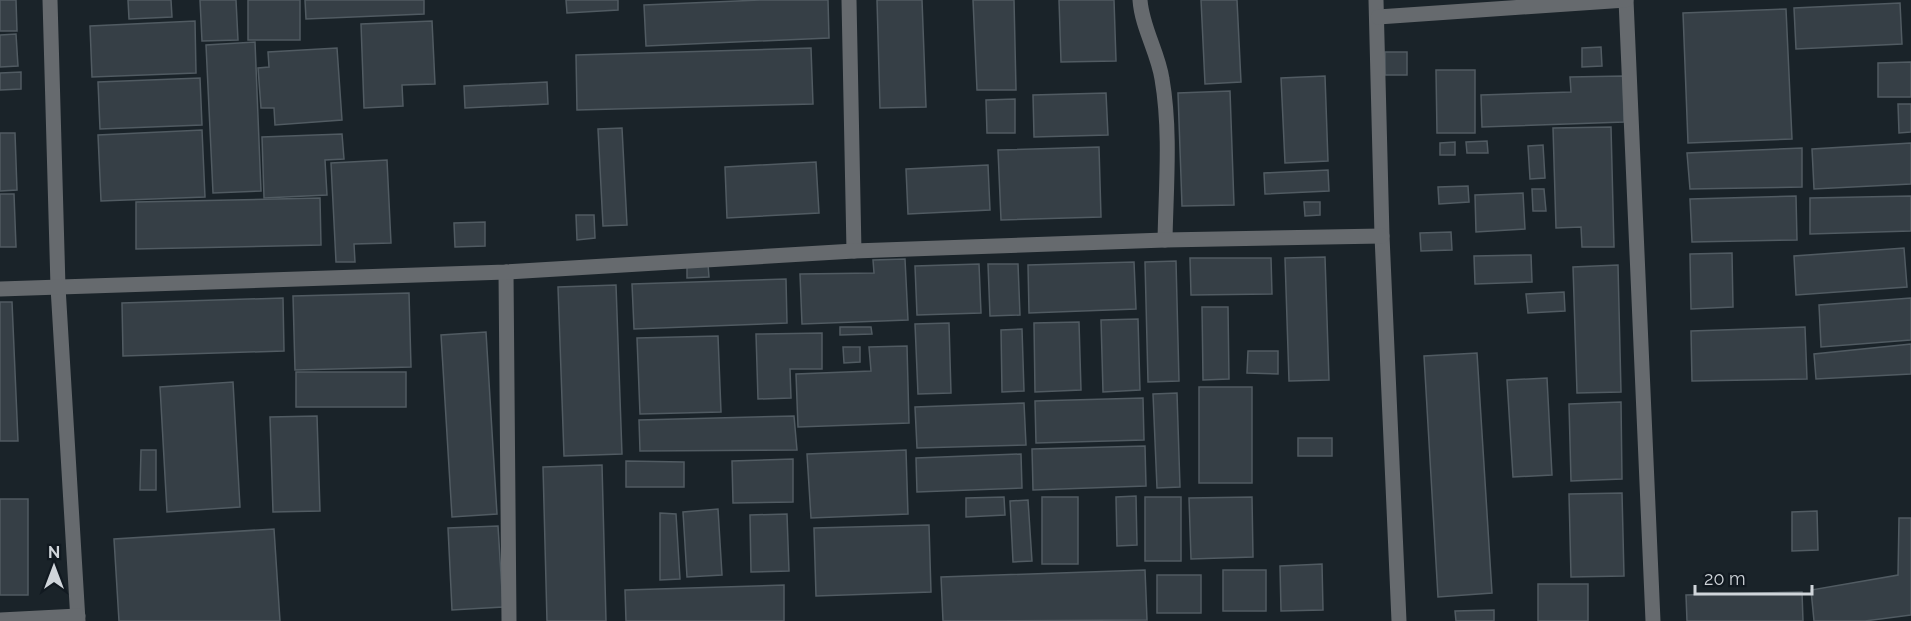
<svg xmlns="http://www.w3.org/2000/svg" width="1911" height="621" font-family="Raleway,sans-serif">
<rect width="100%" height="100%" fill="#1a2329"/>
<g fill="#363f46" stroke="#515b62" stroke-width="1.5">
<polygon points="0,0 16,0 17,31 0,31"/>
<polygon points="128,0 171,0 172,17 129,19"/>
<polygon points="200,0 236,0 238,40 202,41"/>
<rect x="248" y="0" width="52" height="40"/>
<polygon points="305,0 424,0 424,14 306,19"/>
<polygon points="566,0 618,0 618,10 567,13"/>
<polygon points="760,0 828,0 829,38 646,46 644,5"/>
<polygon points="877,0 922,0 926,107 880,108"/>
<polygon points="973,0 1014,0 1016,90 977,90"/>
<polygon points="1059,0 1114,0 1116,61 1061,62"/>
<polygon points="1201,0 1237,0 1241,82 1205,84"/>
<polygon points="1900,3 1902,44 1796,49 1794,8"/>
<polygon points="1786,9 1792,139 1688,143 1683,13"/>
<polygon points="195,21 196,73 92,77 90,26"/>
<polygon points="432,21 435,84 402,85 403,106 364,108 361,24"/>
<polygon points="16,34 18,66 0,67 0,35"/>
<polygon points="255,42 261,191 213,193 206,45"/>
<polygon points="1601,47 1602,66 1582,67 1582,48"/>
<polygon points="337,48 342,120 275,125 274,108 261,108 258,68 269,67 268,52"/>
<polygon points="811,48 813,104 577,110 576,55"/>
<rect x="1385" y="52" width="22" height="23"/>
<polygon points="1911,62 1911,97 1878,97 1878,63"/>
<polygon points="1436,70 1475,70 1475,133 1437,133"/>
<polygon points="21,72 21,89 0,90 0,73"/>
<polygon points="1325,76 1328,161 1285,163 1281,78"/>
<polygon points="1623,76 1624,122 1482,127 1481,95 1571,92 1570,77"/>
<polygon points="200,78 202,125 100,129 98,82"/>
<polygon points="547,82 548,104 465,108 464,86"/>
<polygon points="1230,91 1234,205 1182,206 1178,93"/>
<polygon points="1106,93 1108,135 1034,137 1033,95"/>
<polygon points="1015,99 1015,133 987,133 986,100"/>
<polygon points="1898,104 1911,104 1911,132 1899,133"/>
<polygon points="1611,127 1614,247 1582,247 1581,227 1556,228 1553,128"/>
<polygon points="622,128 627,225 603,226 598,129"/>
<polygon points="202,130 205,197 101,201 98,135"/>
<polygon points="0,133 15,133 17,190 0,191"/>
<polygon points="342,134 344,159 325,160 327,195 264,198 262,137"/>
<polygon points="1487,141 1488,153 1467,153 1466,142"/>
<polygon points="1455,142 1455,155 1440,155 1440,143"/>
<polygon points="1911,143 1911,184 1814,189 1812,149"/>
<polygon points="1543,145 1545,178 1530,179 1528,146"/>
<polygon points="1099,147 1101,217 1001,220 998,150"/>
<polygon points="1802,148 1802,187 1690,189 1687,153"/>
<polygon points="387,160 391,243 354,244 355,262 336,262 331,163"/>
<polygon points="816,162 819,213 727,218 725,167"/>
<polygon points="988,165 990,210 908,214 906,169"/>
<polygon points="1328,170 1329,191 1265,194 1264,173"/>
<polygon points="1468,186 1469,202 1439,204 1438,187"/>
<polygon points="1532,189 1544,189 1546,211 1533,211"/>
<polygon points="1523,193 1525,229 1476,232 1475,195"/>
<polygon points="0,194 14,194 16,247 0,247"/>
<polygon points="1796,196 1797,240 1692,242 1690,199"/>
<polygon points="1911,196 1911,231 1810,234 1810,198"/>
<polygon points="320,198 321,245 136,249 136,202"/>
<polygon points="1304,202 1320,202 1320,215 1305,216"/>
<polygon points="576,215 594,215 595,238 577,240"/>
<polygon points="485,222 485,246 455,247 454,223"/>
<polygon points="1451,232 1452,250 1421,251 1420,233"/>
<polygon points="1904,248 1907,287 1796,295 1794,256"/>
<polygon points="1732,253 1733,307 1691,309 1690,254"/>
<polygon points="1531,255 1532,282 1475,284 1474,256"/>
<polygon points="1325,257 1329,380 1289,381 1285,258"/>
<polygon points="1190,258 1271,258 1272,294 1191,295"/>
<polygon points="905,259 908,320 802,324 800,274 874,273 873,260"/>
<polygon points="1176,261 1179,381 1148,382 1145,262"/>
<polygon points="1134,262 1136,309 1029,313 1028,265"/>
<polygon points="687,264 708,264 709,277 687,278"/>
<polygon points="979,264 981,313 917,315 915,266"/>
<polygon points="988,264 1018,264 1020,315 990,316"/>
<polygon points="1618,265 1621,392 1577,393 1573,267"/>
<polygon points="786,279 787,323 634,329 632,284"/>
<polygon points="616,285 622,454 564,456 558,287"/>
<polygon points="1564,292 1565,311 1528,313 1526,294"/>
<polygon points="409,293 411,367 295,370 293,296"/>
<polygon points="283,298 284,351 123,356 122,303"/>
<polygon points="1911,298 1911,340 1821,347 1819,305"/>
<polygon points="0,302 12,302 18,441 0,441"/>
<polygon points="1202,307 1228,307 1229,379 1203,380"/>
<polygon points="1138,319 1140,390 1103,392 1101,320"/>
<polygon points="1079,322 1081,390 1035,392 1034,323"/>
<polygon points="949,323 951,393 918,394 915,324"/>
<polygon points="840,327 871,327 872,334 840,335"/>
<polygon points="1805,327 1807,379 1692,381 1691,331"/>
<polygon points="1022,329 1024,391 1002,392 1001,330"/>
<polygon points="486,332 497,514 452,517 441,335"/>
<polygon points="822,333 822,369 790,369 791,398 758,399 756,334"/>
<polygon points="718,336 721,412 640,414 637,338"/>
<polygon points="1911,344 1911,374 1816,379 1814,354"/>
<polygon points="907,346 909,423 798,427 796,374 871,371 869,347"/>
<polygon points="843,347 860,347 860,362 844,363"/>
<polygon points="1248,351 1278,351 1278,374 1247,373"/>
<polygon points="1477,353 1492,593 1438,597 1424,356"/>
<rect x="296" y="372" width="110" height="35"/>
<polygon points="1547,378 1552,475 1513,477 1507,380"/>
<polygon points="233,382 240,507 167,512 160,387"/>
<rect x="1199" y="387" width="53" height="96"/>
<polygon points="1177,393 1180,487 1157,488 1153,394"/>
<polygon points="1143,398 1144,440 1036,443 1035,401"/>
<polygon points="1621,402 1622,479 1571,481 1569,404"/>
<polygon points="1024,403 1026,445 917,448 915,407"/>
<polygon points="317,416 320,511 273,512 270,417"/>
<polygon points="794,416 797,450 640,451 639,420"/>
<rect x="1298" y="438" width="34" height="18"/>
<polygon points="1145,446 1146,486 1033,490 1032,449"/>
<polygon points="141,450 156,450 156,490 140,490"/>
<polygon points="906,450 908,514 811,518 807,454"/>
<polygon points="1021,454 1022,488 917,492 916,458"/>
<polygon points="793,459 793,502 733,503 732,461"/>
<polygon points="626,461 684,462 684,487 626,487"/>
<polygon points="602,465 606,621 547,621 543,467"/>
<polygon points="1622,493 1624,576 1571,577 1569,494"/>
<polygon points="1136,496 1137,545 1117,546 1116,497"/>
<polygon points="1004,497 1005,515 966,517 966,498"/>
<rect x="1042" y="497" width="36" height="67"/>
<rect x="1145" y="497" width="36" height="64"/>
<polygon points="1252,497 1253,557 1191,559 1189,498"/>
<rect x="0" y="499" width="28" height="96"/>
<polygon points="1028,500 1032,561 1013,562 1010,501"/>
<polygon points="718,509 722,575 687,577 683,512"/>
<polygon points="1817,511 1818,550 1792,551 1792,512"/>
<polygon points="660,513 676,514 680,579 660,580"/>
<polygon points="787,514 789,571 751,572 750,515"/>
<polygon points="1899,518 1911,518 1911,615 1865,621 1814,621 1811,590 1898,575"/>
<polygon points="929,525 931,592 816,596 814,528"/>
<polygon points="498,526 503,607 452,610 448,528"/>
<polygon points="274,529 280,621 119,621 114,539"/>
<polygon points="1322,564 1323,610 1281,611 1280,566"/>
<polygon points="1145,570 1147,620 943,621 941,577"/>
<rect x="1223" y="570" width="43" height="41"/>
<rect x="1157" y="575" width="44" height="38"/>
<rect x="1538" y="584" width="50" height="37"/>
<polygon points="784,585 784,621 626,621 625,590"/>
<polygon points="1802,592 1803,621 1687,621 1686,595"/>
<polygon points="1494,610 1494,621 1456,621 1455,611"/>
</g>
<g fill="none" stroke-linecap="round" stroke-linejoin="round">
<g stroke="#666a6e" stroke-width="15">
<polyline points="50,0 58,287 78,621"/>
<polyline points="849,0 854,251"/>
<path d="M1140,0C1142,28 1158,52 1162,79C1171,131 1166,187 1165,240"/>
<polyline points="1376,0 1382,236 1399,621"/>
<polyline points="1626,0 1653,621"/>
<polyline points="1378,17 1626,0"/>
<polyline points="506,272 509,621"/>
<polyline points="0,289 506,272 854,251 1165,240 1382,236"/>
<polyline points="0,620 78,616"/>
</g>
</g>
<g transform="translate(54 567)" stroke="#111920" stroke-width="4.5" paint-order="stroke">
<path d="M0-4.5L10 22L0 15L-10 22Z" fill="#d0d5da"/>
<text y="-9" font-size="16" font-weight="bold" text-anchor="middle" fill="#d0d5da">N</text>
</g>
<path d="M1695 585v9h117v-9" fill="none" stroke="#d0d5da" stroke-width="3"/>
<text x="1704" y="585" font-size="18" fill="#d0d5da" stroke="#111920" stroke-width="4.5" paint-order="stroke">20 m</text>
</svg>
